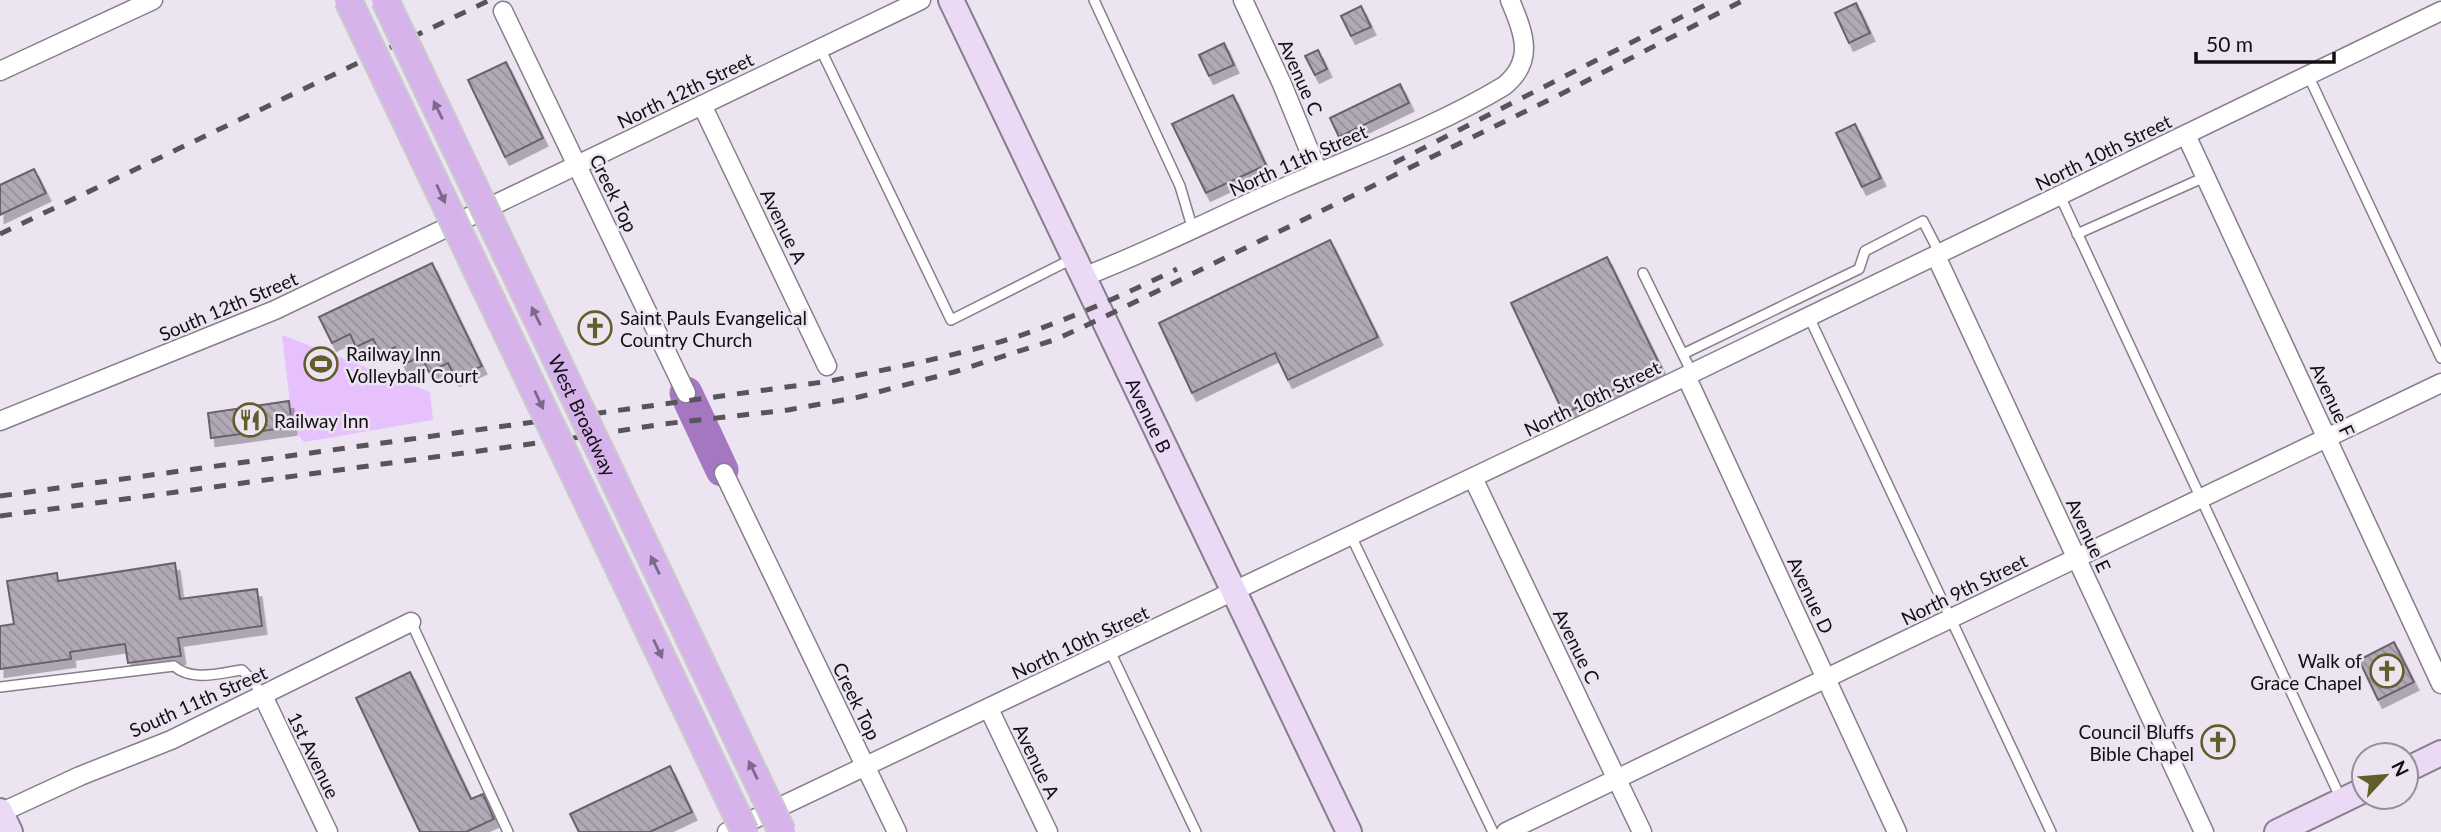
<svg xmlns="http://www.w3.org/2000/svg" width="2441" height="832" font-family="Lato,sans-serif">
<defs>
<pattern id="building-back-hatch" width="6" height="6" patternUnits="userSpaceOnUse" patternTransform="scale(1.75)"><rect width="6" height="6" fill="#b1a9b6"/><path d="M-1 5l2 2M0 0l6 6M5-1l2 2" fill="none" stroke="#97909c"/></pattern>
<filter id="shadow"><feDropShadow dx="4.5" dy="8" stdDeviation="0" flood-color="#0004"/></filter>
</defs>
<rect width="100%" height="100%" fill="#ece4f1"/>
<polygon fill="#e6c1fe" points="282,335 430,392 433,420 304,442 293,428"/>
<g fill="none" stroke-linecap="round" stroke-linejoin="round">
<polyline stroke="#a477c0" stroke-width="33" points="686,393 722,470"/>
</g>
<g fill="url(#building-back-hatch)" stroke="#69626d" stroke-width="2" filter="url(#shadow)">
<polygon points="1856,3 1870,33 1849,43 1835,13"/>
<polygon points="1361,6 1371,27 1351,36 1341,16"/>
<polygon points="1224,43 1234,65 1209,76 1199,55"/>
<polygon points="1318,50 1327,69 1315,75 1305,56"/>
<polygon points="506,62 543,138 505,157 468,80"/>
<polygon points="1400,84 1409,103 1339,137 1330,118"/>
<polygon points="1233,95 1266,165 1206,193 1172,124"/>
<polygon points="1855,124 1881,178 1862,187 1836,133"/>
<polygon points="34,169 46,193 0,215 0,185"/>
<polygon points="1330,240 1378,337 1288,380 1275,353 1192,393 1159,323"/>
<polygon points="1607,257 1661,367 1564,414 1511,303"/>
<polygon points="432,263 482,366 455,378 448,363 429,372 421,356 403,365 395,347 381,354 373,339 356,347 350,334 332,343 319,317"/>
<polygon points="289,401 292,427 211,438 208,413"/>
<polygon points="175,563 180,599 257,589 262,626 178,638 181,656 128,663 125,644 70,652 71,659 0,669 0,626 14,624 7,581 57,573 58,581"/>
<polygon points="2394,642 2414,682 2378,700 2359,660"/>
<polygon points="410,672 471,799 483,794 494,819 466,832 420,832 356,698"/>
<polygon points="670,766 692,812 650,832 579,832 570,814"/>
</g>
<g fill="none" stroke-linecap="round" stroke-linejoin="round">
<defs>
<g id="lane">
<polyline points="1094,0 1180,186 1193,230"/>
<polyline points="820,48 951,320 1072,259"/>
<polyline points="2308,75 2441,358"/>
<polyline points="2060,196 2341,799"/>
<polyline points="2077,234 2205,177"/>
<polyline points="1643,273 1692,373"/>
<polyline points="1809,317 2051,832"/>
<polyline points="1683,354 1859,269 1865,251 1923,221 1940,254"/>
<polyline points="1351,536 1493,832"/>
<polyline points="411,622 508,832"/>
<polyline points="1110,651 1196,832"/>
<path d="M0,687L174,666C192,682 220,673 242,670L252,680L263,696"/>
</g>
<g id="street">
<polyline points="1243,0 1282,84 1318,172"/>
<polyline points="503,11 686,393"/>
<polyline points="0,71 153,0"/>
<polyline points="702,105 827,366"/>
<polyline points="2186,135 2441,684"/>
<polyline points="1936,256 2204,832"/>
<path d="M1083,277C1153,250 1219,216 1287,186C1360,154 1436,127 1504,86C1536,60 1523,32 1510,0"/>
<polyline points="1686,376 1897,832"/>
<polyline points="0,421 275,310 921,0"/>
<polyline points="724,473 897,832"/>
<polyline points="1473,478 1642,832"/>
<polyline points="263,696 328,832"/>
<polyline points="989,709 1048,832"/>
<polyline points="0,813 80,776 171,740 411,622"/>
<polyline points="727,832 1686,376 2441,11"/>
<polyline points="1506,832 2441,383"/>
</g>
<g id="secondary">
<path id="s1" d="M951,0L1349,832"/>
<polyline points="2406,770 2441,753"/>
<polyline points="0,811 10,832"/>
<polyline points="2277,832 2364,790"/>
</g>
</defs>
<use href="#lane" stroke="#867f8b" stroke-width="12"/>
<use href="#street" stroke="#867f8b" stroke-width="21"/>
<use href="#secondary" stroke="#867f8b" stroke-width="28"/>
<use href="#lane" stroke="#fff" stroke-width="9"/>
<use href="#street" stroke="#fff" stroke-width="18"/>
<use href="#secondary" stroke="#ebd9f5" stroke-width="24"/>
<g stroke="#58545b" stroke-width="5" stroke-dasharray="12 12" stroke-linecap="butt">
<polyline points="1394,163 1715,0"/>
<polyline points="0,234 490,0"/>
<path d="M0,496L830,381C888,369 946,358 1003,341C1062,323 1121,296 1177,269"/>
<polyline points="0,516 567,439 663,424 788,410 859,397 954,372 1057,339 1102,318 1563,93 1744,0"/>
</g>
<defs>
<g id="primary-bridge">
<polyline points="348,0 745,832"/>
<path id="s2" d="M385,0L782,832"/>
</g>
</defs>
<use href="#primary-bridge" stroke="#cbcacb" stroke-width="30" stroke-linecap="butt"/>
<use href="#primary-bridge" stroke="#d6b3eb" stroke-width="26"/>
</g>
<defs><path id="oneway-solid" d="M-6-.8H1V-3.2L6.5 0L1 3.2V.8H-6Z" transform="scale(1.75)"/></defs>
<g fill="#7d698a">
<use href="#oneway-solid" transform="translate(438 110) rotate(-116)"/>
<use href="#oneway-solid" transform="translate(441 194) rotate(65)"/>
<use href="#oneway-solid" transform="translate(536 316) rotate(-116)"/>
<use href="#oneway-solid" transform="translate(539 400) rotate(65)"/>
<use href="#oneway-solid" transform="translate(655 565) rotate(-116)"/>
<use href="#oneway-solid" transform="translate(658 649) rotate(65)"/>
<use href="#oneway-solid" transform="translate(753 770) rotate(-116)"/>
</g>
<defs>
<symbol id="church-ring" viewBox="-11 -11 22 22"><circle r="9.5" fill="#ece4f1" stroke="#635d29" stroke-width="1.5"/><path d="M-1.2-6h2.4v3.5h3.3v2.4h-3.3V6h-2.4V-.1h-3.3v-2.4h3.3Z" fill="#635d29"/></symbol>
<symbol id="stadium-ring" viewBox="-11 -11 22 22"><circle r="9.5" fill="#ece4f1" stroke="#635d29" stroke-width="1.5"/><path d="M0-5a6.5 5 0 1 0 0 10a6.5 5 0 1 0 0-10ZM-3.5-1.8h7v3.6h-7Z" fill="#635d29"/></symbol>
<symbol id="restaurant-ring" viewBox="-11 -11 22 22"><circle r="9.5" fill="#ece4f1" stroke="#635d29" stroke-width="1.5"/><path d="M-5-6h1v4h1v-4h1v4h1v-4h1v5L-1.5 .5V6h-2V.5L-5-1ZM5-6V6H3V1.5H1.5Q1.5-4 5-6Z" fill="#635d29"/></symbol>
</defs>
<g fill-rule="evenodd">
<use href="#church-ring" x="576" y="309" width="38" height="38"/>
<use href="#stadium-ring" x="302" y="345" width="38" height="38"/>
<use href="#restaurant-ring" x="231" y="401" width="38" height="38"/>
<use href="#church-ring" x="2368" y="652" width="38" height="38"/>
<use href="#church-ring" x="2199" y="723" width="38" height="38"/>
</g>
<g text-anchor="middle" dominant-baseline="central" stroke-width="5" stroke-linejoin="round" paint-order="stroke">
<g font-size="19" fill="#110f13" stroke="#ece4f1">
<text transform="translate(1301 77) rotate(66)">Avenue C</text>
<text transform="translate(685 90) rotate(-26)">North 12th Street</text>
<text transform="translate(2103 152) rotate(-26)">North 10th Street</text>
<text transform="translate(1298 160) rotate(-24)">North 11th Street</text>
<text transform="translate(614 193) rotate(64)">Creek Top</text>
<text transform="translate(784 226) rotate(64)">Avenue A</text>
<text transform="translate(228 306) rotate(-23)">South 12th Street</text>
<text transform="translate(1592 398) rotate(-26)">North 10th Street</text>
<text transform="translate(2333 400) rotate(65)">Avenue F</text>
<text stroke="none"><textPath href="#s2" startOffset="460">West Broadway</textPath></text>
<text stroke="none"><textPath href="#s1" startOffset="460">Avenue B</textPath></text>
<text transform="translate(2089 535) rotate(65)">Avenue E</text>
<text transform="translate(1964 589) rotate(-26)">North 9th Street</text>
<text transform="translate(1811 595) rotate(65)">Avenue D</text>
<text transform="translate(1080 642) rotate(-25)">North 10th Street</text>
<text transform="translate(1577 646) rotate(64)">Avenue C</text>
<text transform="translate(198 701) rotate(-24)">South 11th Street</text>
<text transform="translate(857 701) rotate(64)">Creek Top</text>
<text transform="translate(314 755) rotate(64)">1st Avenue</text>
<text transform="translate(1037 761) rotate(64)">Avenue A</text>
</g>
<g font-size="19" fill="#110f13" stroke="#ece4f1" text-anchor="start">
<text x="620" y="317">Saint Pauls Evangelical<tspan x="620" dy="22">Country Church</tspan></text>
<text x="346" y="353">Railway Inn<tspan x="346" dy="22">Volleyball Court</tspan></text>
<text x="274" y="420">Railway Inn</text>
<text x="2362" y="660" text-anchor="end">Walk of<tspan x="2362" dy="22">Grace Chapel</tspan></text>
<text x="2194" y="731" text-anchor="end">Council Bluffs<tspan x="2194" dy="22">Bible Chapel</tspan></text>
</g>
</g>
<g transform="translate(2385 776) rotate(64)"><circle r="33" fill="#ece4f1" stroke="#948f98" stroke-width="2"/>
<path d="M0-5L12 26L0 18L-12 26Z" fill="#635d29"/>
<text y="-10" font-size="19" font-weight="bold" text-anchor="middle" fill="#110f13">N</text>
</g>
<path d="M2196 52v10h138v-10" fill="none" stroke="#110f13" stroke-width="3.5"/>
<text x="2206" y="52" font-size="21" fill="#110f13" stroke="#ece4f1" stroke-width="5" paint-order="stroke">50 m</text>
</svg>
